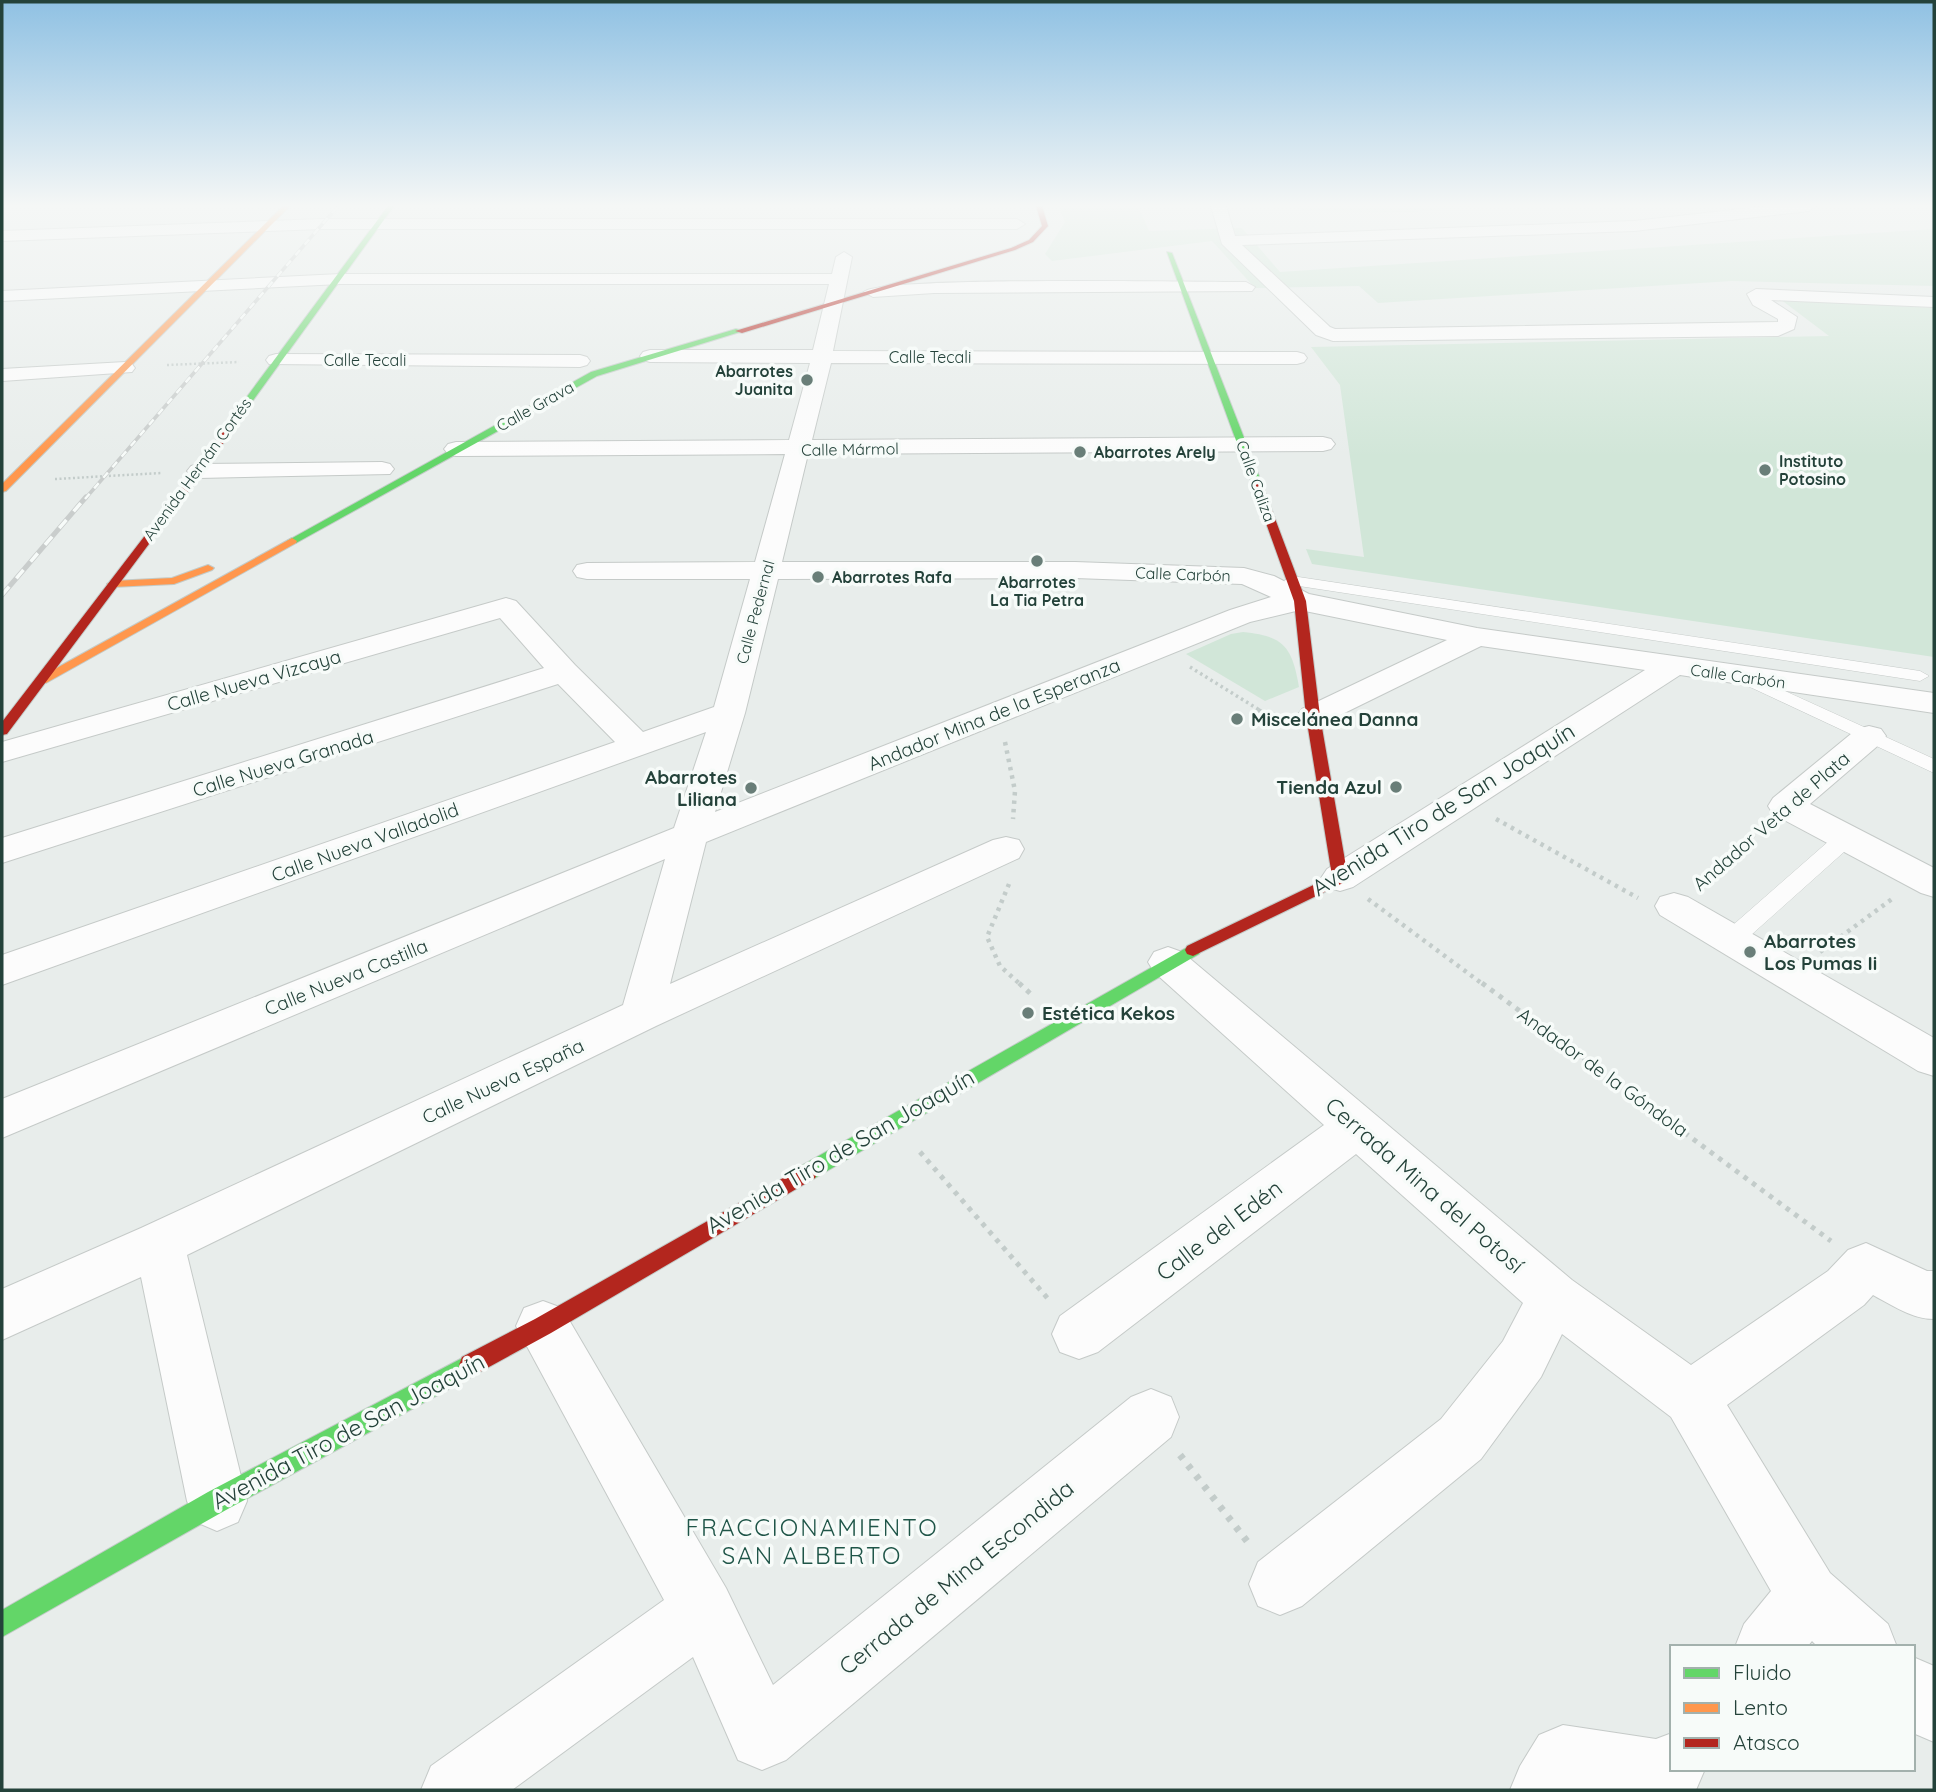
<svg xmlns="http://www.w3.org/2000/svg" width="1936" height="1792" font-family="Quicksand,sans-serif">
<rect width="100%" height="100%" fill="#e8edeb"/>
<g fill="#d1e6d8">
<polygon points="1058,206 1138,206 1149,231 1242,228 1280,272 1934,229 1934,286 1732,281 1378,303 1359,286 1255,288 1212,241 1052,261 1045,254 1065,222"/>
<polygon points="1293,206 1485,206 1412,212 1303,211"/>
<polygon points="1780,299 1934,308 1934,657 1312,564 1306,549 1364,557 1340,385 1311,347 1829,336"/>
<path d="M1243,632C1285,636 1292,648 1299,687L1265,701L1186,654L1231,634Z"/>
</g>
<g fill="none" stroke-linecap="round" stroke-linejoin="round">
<defs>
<g id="lane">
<polygon points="1292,576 1920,671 1929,676 1920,681 1286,584 1284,581"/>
<polygon points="1741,671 1934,759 1934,773 1735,680 1732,676 1735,672"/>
<polygon points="1846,831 1854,833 1857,838 1854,843 1741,944 1733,946 1725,944 1721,938 1725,932 1838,833"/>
</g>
<g id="street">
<polygon points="1211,206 1226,206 1235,236 1634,221 1768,206 1816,206 1809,211 1634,231 1242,245 1330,327 1335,329 1778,322 1778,319 1753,305 1747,294 1756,289 1934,297 1934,307 1771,300 1797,317 1794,329 1778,336 1333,341 1316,335 1222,244"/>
<polygon points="322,219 1017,219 1025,224 1017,229 322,229 2,241 2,231"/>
<path d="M844,252L852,257L833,351L1297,352L1304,354L1307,358L1304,362L1297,364L831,363L812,440L1323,437L1331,439L1335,444L1331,449L1323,451L808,454L782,562H1075L1244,568L1274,576L1309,594L1477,628L1934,693V713L1680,675L1353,887L1340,891L1327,887L1321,878L1327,869L1645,670L1481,646L1324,723L1313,726L1302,723L1297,716L1302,709L1447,640L1300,610L1250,622L706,842L670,984L993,840L1006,837L1019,840L1024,849L1019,858L656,1026L187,1255L247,1501L238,1522L217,1531L196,1522L187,1501L141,1277L2,1340V1289L141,1228L623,1005L665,859L2,1138V1099L674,828L706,732L2,985V955L615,742L558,684L2,863V838L544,668L500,618L2,762V742L506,598L516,601L575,665L643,732L714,707L750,579H587L577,577L573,571L577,565L587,563L755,562L785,454L456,456L448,454L444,449L448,444L456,442L789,440L810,363L650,362L643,360L640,356L643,352L650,350H813L829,284H340L2,301V291L340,274H832L836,257ZM1075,578L1242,584L1271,597L1230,610L715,812L745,713L778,579Z"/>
<path d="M1246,282L1255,287L1252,291L934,293L873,297L864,292C877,276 1202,282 1246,282Z"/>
<polygon points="276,354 580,355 587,357 590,361 587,365 580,367 269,364 266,360 269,356"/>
<polygon points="125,362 132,364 135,368 132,372 2,381 2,369"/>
<polygon points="382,462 390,464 394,469 390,474 199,478 191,476 187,471 191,466 199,464"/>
<polygon points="1869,726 1881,729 1886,736 1881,743 1810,804 1934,868 1934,897 1921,893 1773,814 1768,806 1773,798 1857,729"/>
<polygon points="1674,893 1688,897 1934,1038 1934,1076 1918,1071 1660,915 1655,906 1660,897"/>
<path d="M1168,947L1182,952L1572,1280L1691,1365L1828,1271L1848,1250L1866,1243L1927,1271H1934V1319C1912,1319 1892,1305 1873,1295L1864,1305L1727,1405L1830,1573L1888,1624L1897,1647H1818L1812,1641L1807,1647H1735L1744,1624L1771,1591L1671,1417L1562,1334L1541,1377L1481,1459L1302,1606L1280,1615L1258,1606L1249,1584L1258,1562L1441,1419L1503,1341L1523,1303L1356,1154L1098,1352L1079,1359L1060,1352L1052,1334L1060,1316L1324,1125L1154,972L1148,962L1154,952Z"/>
<polygon points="543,1301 562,1308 726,1588 773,1685 1131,1397 1151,1389 1171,1397 1179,1417 1171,1437 786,1760 762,1770 738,1760 693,1657 512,1790 421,1790 431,1766 664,1600 516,1326 524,1308"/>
<polygon points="1913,1657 1934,1666 1934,1742 1913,1733"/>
<polygon points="1563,1725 1656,1739 1672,1733 1672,1769 1705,1769 1696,1790 1510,1790 1520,1766 1539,1735"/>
</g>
<g id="fast">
<polygon points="388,206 394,206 241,417 235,417 235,413"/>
<polygon points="1167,252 1172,253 1262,484 1261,486 1252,484"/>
<polygon points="736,329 743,331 597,376 296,543 287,541 591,372"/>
<polygon points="1193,944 1199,946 1201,950 1199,954 815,1178 808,1180 801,1178 798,1172 801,1166"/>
<polygon points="470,1354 478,1357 481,1365 478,1373 226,1510 2,1637 2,1610 208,1492"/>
</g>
<g id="slow">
<polygon points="283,206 290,206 6,491 2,492 2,484"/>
<polygon points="292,538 297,541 296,543 46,683 36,683 35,680"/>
<polygon points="208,565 214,568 212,570 174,584 113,587 107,584 113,581 172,578"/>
</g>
<g id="jam">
<polygon points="1036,206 1042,206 1048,226 1033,242 1015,250 742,333 735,331 1011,248 1029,240 1042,226"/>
<polygon points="235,413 243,415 202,473 7,734 2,735 2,722 196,469"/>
<polygon points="1257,481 1262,484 1306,601 1320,716 1348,878 1345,882 1193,956 1187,954 1185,950 1187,946 1332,876 1306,716 1294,601 1252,484"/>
<polygon points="808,1164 815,1166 818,1172 815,1178 551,1333 478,1373 470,1376 462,1373 459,1365 462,1357 535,1319"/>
</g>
</defs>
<use href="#lane" stroke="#c5cac8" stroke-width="1"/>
<use href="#street" stroke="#c5cac8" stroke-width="2"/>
<use href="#fast" stroke="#c3cbc8" stroke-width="2"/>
<use href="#slow" stroke="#c3cbc8" stroke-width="2"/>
<use href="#jam" stroke="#c3cbc8" stroke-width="2"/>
<g stroke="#c3ccca" stroke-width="2.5" stroke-dasharray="2 2.5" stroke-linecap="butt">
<polyline points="167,365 239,362"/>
<polyline points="55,479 162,473"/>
</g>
<polyline stroke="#c3ccca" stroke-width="3.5" stroke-dasharray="2.5 3.5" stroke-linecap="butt" points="1190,667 1261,711"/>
<g stroke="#c3ccca" stroke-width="4.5" stroke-dasharray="3.5 5" stroke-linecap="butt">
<polyline points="1258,710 1265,714 1276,715"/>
<polyline points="1005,742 1015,791 1013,819"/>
<polyline points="1496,819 1638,898"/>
<polyline points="1700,882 1762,828"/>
<polyline points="1009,884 987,937 1000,966 1021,985"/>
<polyline points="1368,899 1484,985"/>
<polyline points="1820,952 1892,899"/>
</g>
<g stroke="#c3ccca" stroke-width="5" stroke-dasharray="4.5 6" stroke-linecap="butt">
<polyline points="1019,983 1034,997"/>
<polyline points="1482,983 1831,1241"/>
<polyline points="920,1152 1050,1301"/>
</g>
<polyline stroke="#c3ccca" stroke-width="7" stroke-dasharray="5 8" stroke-linecap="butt" points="1180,1455 1250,1545"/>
<use href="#lane" fill="#fcfcfc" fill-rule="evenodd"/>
<use href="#street" fill="#fcfcfc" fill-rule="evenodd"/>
<use href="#fast" fill="#63d668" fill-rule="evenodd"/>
<use href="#slow" fill="#ff974d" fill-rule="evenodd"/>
<use href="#jam" fill="#b3261e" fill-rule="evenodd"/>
<defs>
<polyline id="rail-far1" points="85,499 338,206"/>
<polyline id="rail" points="2,595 86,497"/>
</defs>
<use href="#rail-far1" stroke="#c9cdcc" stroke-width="3.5"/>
<use href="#rail" stroke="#c9cdcc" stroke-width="5"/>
<use href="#rail-far1" stroke="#f7fbf9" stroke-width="2.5" stroke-dasharray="7" stroke-linecap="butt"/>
<use href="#rail" stroke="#f7fbf9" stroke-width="3.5" stroke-dasharray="11" stroke-linecap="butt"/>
</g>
<linearGradient id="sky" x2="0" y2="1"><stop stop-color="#8fc1e3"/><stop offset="0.45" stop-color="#f5f7f6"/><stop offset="1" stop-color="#f5f7f6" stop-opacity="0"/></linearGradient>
<rect width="1936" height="457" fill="url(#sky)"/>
<g fill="#697e78" stroke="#f7fbf9" stroke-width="2.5">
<circle cx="807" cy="380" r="7"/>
<circle cx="1080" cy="452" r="7"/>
<circle cx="1765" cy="470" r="7"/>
<circle cx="1037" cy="561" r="7"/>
<circle cx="818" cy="577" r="7"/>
<circle cx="1237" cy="719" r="7"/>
<circle cx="1396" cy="787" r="7"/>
<circle cx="751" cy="788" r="7"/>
<circle cx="1750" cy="952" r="7"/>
<circle cx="1028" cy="1013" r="7"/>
</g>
<g text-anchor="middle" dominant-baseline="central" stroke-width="7" stroke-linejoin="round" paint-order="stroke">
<g font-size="16" fill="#24423a" stroke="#f7fbf9">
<text x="930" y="357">Calle Tecali</text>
<text x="365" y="360">Calle Tecali</text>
<text transform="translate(535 406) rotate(-29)">Calle Grava</text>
<text transform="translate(850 449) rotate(-1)">Calle Mármol</text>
<text transform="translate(197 469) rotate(-54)">Avenida Hernán Cortés</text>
<text transform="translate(1256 481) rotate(70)">Calle Caliza</text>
<text transform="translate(1183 574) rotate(2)">Calle Carbón</text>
<text transform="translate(755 612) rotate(-75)">Calle Pedernal</text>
<text transform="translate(1738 676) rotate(8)">Calle Carbón</text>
</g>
<g font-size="16" font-weight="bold" fill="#24423a" stroke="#f7fbf9" text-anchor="start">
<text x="793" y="371" text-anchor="end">Abarrotes<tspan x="793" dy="18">Juanita</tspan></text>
<text x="1094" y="452">Abarrotes Arely</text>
<text x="1779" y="461">Instituto<tspan x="1779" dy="18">Potosino</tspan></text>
<text x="832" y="577">Abarrotes Rafa</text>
<text x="1037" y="582" text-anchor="middle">Abarrotes<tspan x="1037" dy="18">La Tia Petra</tspan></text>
</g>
<g font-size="19" fill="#24423a" stroke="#f7fbf9">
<text transform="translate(254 680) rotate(-16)">Calle Nueva Vizcaya</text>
<text transform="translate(994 714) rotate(-22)">Andador Mina de la Esperanza</text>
<text transform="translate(283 763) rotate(-17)">Calle Nueva Granada</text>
<text transform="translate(1771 821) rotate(-41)">Andador Veta de Plata</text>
<text transform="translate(365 842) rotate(-20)">Calle Nueva Valladolid</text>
<text transform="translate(346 977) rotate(-22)">Calle Nueva Castilla</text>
<text transform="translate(1603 1072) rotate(36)">Andador de la Góndola</text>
<text transform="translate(503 1081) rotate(-25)">Calle Nueva España</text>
</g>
<g font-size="19" font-weight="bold" fill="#24423a" stroke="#f7fbf9" text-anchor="start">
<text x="1251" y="719">Miscelánea Danna</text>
<text x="737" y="777" text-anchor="end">Abarrotes<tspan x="737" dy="22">Liliana</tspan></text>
<text x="1382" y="787" text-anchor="end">Tienda Azul</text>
<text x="1764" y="941">Abarrotes<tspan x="1764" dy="22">Los Pumas Ii</tspan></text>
<text x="1042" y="1013">Estética Kekos</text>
</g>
<g font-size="23" fill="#24423a" stroke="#f7fbf9">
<text transform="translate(1443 809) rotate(-32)">Avenida Tiro de San Joaquín</text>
<text transform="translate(840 1151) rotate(-30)">Avenida Tiro de San Joaquín</text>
<text transform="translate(1425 1185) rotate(41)">Cerrada Mina del Potosí</text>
<text transform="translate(1219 1230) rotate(-37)">Calle del Edén</text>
<text transform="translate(348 1431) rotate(-28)">Avenida Tiro de San Joaquín</text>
<text transform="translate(956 1577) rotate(-39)">Cerrada de Mina Escondida</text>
</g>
<g font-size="24" letter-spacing="2" fill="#1f5548" stroke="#f7fbf9">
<text x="812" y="1527">FRACCIONAMIENTO<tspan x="812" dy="28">SAN ALBERTO</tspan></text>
</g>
</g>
<rect width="1936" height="1792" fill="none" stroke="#24423a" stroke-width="7"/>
<rect x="1670" y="1645" width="245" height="126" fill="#f7fbf9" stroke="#a3b1ad" stroke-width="2"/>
<rect x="1684" y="1668" width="35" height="10" fill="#63d668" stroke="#a3b1ad" stroke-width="2"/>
<text x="1733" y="1680" font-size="21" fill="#24423a">Fluido</text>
<rect x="1684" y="1703" width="35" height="10" fill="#ff974d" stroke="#a3b1ad" stroke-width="2"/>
<text x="1733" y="1715" font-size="21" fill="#24423a">Lento</text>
<rect x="1684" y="1738" width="35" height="10" fill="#b3261e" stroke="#a3b1ad" stroke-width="2"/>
<text x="1733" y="1750" font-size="21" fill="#24423a">Atasco</text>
</svg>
